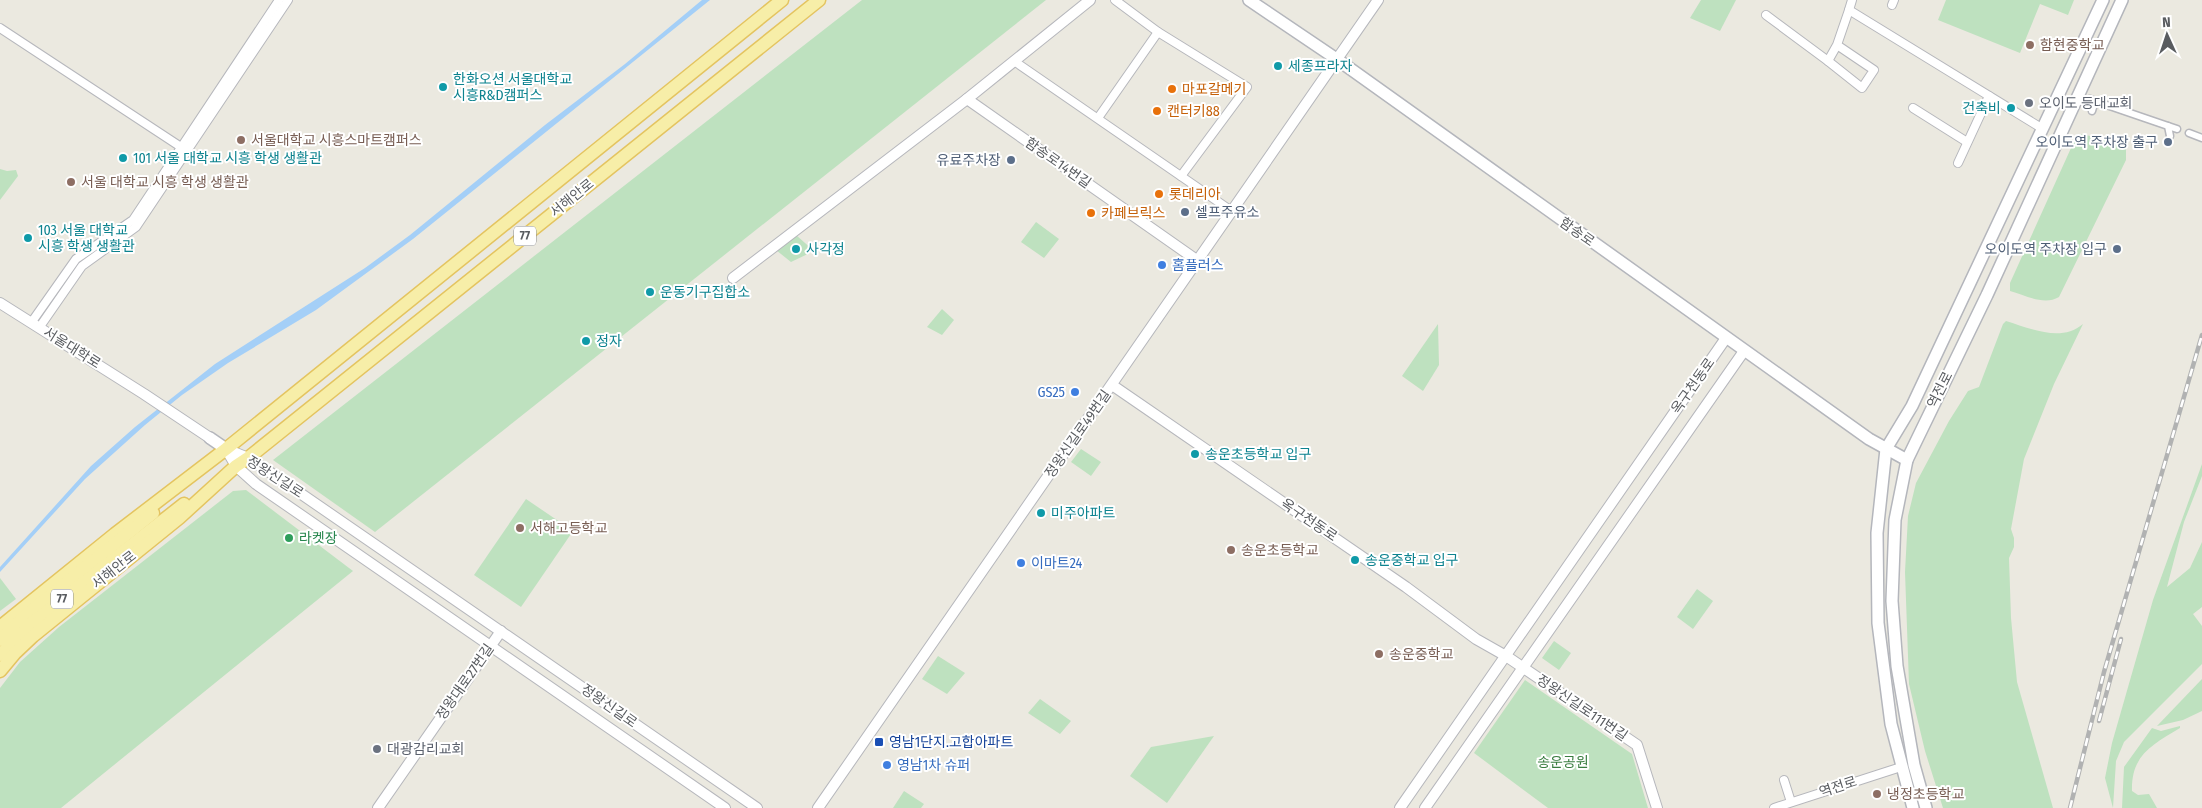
<svg xmlns="http://www.w3.org/2000/svg" width="2202" height="808" font-family="'Fira Sans Condensed','Noto Sans KR',sans-serif">
<rect width="100%" height="100%" fill="#ebe9e0"/>
<g fill="#bee1bf">
<polygon points="862,0 1046,0 375,532 273,460"/>
<polygon points="1701,0 1736,0 1720,31 1690,18"/>
<polygon points="1946,0 2074,0 2068,15 2040,4 2020,53 1938,20"/>
<path d="M2082,134L2121,144L2126,148V160L2059,297C2044,306 2025,295 2010,291V283L2076,137Z"/>
<polygon points="0,169 7,171 16,170 18,176 0,200"/>
<polygon points="1036,222 1059,239 1044,258 1021,242"/>
<polygon points="796,235 814,251 791,262 776,250"/>
<polygon points="942,309 954,320 942,335 927,327"/>
<path d="M2006,321C2029,328 2061,343 2083,324L2054,384L2024,459L2011,529L2014,538V547L2009,558L2011,618L2017,682L2053,808H1943L1925,751L1909,684L1905,572L1908,516L1916,483L1949,421L1968,391L1979,387L2003,324Z"/>
<polygon points="1438,324 1439,365 1423,391 1402,376"/>
<polygon points="1081,449 1101,462 1091,476 1071,462"/>
<polygon points="2202,464 2202,476 2184,522 2167,587 2190,568 2202,542 2202,607 2193,614 2202,626 2202,664 2124,742 2116,761 2113,808 2105,778 2112,743 2153,600"/>
<polygon points="246,490 353,571 61,808 0,808 0,688 20,662 59,627 233,491"/>
<polygon points="526,499 573,531 521,607 474,575"/>
<polygon points="0,578 16,599 0,611"/>
<polygon points="1697,589 1713,601 1693,629 1677,617"/>
<polygon points="1554,641 1571,653 1559,670 1542,658"/>
<polygon points="938,656 965,673 947,694 922,679"/>
<polygon points="2202,679 2202,711 2183,720 2157,726"/>
<polygon points="1525,680 1632,754 1648,808 1548,808 1474,753"/>
<polygon points="1040,699 1071,721 1060,734 1028,713"/>
<path d="M2180,726V728C2152,745 2131,755 2132,791L2138,795L2149,794L2157,808H2122L2124,767L2152,728L2161,731Z"/>
<polygon points="1214,736 1167,803 1130,776 1151,747"/>
<polygon points="904,791 924,804 921,808 893,808"/>
</g>
<polygon fill="#a4cff7" points="702,0 710,0 413,239 316,310 228,363 182,395 145,425 85,479 0,572 0,567 91,466 135,427 215,364 365,268 410,235 545,125 625,64"/>
<g fill="none" stroke-linecap="round" stroke-linejoin="round">
<defs>
<g id="pedestrian">
<polyline points="2090,99 2095,101 2092,111"/>
<polyline points="2095,101 2168,126 2170,136"/>
<polyline points="2168,126 2177,129"/>
<polyline points="2189,133 2202,138"/>
</g>
<g id="minor">
<polyline points="1115,0 1158,32 1247,87 1181,176"/>
<polyline points="1852,0 1849,10 2043,129"/>
<polyline points="1892,5 1894,0"/>
<polyline points="1766,15 1828,61"/>
<polyline points="0,28 184,149"/>
<polyline points="1837,45 1828,61 1862,88 1874,70 1837,45 1849,10"/>
<polyline points="1014,61 1233,212"/>
<polyline points="1913,108 1967,142"/>
<polyline points="1098,118 1158,32"/>
<polyline points="1958,163 1989,96"/>
<polyline points="31,323 76,259 133,220 279,0"/>
<polyline points="39,328 82,266 136,227 288,0"/>
<polyline points="1784,780 1791,802"/>
<polyline points="1774,808 1901,767"/>
</g>
<g id="tertiary">
<polyline points="1090,0 967,99 1198,261"/>
<polyline points="733,278 967,99"/>
<polyline points="0,303 144,394 210,438"/>
<polyline points="1112,385 1406,587 1476,639 1506,656 1637,745 1657,808"/>
<polyline points="226,449 248,458 268,471 757,808"/>
<polyline points="226,449 236,466 256,484 725,808"/>
<polyline points="378,808 501,631"/>
<polyline points="818,808 1378,0"/>
<polyline points="1400,808 1726,338"/>
<polyline points="1425,808 1744,351"/>
</g>
<g id="secondary">
<polyline points="1249,0 1338,60 1869,439 1907,460"/>
<polyline points="210,438 226,449"/>
<polyline points="1913,808 1891,724 1878,623 1877,533 1886,449 1912,406 2103,0"/>
<polyline points="1926,808 1914,765 1897,666 1892,601 1895,520 1907,460 1987,295 2122,0"/>
</g>
<g id="primary">
<polyline points="0,627 115,534 226,449 782,0"/>
<polyline points="0,640 25,616 153,513"/>
<polyline points="0,655 32,623 184,504"/>
<polyline points="0,671 15,653 33,636 179,518 236,466 248,458 819,0"/>
</g>
</defs>
<use href="#pedestrian" stroke="#b6b7bc" stroke-width="9"/>
<use href="#minor" stroke="#b6b7bc" stroke-width="10"/>
<use href="#tertiary" stroke="#b6b7bc" stroke-width="12"/>
<use href="#secondary" stroke="#b4b6bc" stroke-width="14"/>
<use href="#primary" stroke="#e4c460" stroke-width="15"/>
<use href="#pedestrian" stroke="#fff" stroke-width="6"/>
<use href="#minor" stroke="#fff" stroke-width="8"/>
<use href="#tertiary" stroke="#fff" stroke-width="10"/>
<use href="#secondary" stroke="#fff" stroke-width="11"/>
<use href="#primary" stroke="#f7eea8" stroke-width="12"/>
<defs>
<g id="rail">
<polyline points="2099,721 2121,639"/>
<polyline points="2070,808 2104,672 2202,335"/>
</g>
</defs>
<use href="#rail" stroke="#b1b2b2" stroke-width="4.5"/>
<use href="#rail" stroke="#fff" stroke-width="2.5" stroke-dasharray="8" stroke-linecap="butt"/>
</g>
<g fill="#8d6e63" stroke="#fff" stroke-width="2">
<circle cx="2030" cy="45" r="5"/>
<circle cx="241" cy="140" r="5"/>
<circle cx="71" cy="182" r="5"/>
<circle cx="520" cy="528" r="5"/>
<circle cx="1231" cy="550" r="5"/>
<circle cx="1379" cy="654" r="5"/>
<circle cx="1877" cy="794" r="5"/>
</g>
<g fill="#0f9aa8" stroke="#fff" stroke-width="2">
<circle cx="1278" cy="66" r="5"/>
<circle cx="443" cy="87" r="5"/>
<circle cx="2011" cy="108" r="5"/>
<circle cx="123" cy="158" r="5"/>
<circle cx="28" cy="238" r="5"/>
<circle cx="796" cy="249" r="5"/>
<circle cx="650" cy="292" r="5"/>
<circle cx="586" cy="341" r="5"/>
<circle cx="1195" cy="454" r="5"/>
<circle cx="1041" cy="513" r="5"/>
<circle cx="1355" cy="560" r="5"/>
</g>
<g fill="#e8710a" stroke="#fff" stroke-width="2">
<circle cx="1172" cy="89" r="5"/>
<circle cx="1157" cy="111" r="5"/>
<circle cx="1159" cy="194" r="5"/>
<circle cx="1091" cy="213" r="5"/>
</g>
<g fill="#6b7280" stroke="#fff" stroke-width="2">
<circle cx="2029" cy="103" r="5"/>
<circle cx="377" cy="749" r="5"/>
</g>
<g fill="#5c6f8a" stroke="#fff" stroke-width="2">
<circle cx="2168" cy="142" r="5"/>
<circle cx="1011" cy="160" r="5"/>
<circle cx="1185" cy="212" r="5"/>
<circle cx="2117" cy="249" r="5"/>
</g>
<g fill="#3f7fe0" stroke="#fff" stroke-width="2">
<circle cx="1162" cy="265" r="5"/>
<circle cx="1075" cy="392" r="5"/>
<circle cx="1021" cy="563" r="5"/>
<circle cx="887" cy="765" r="5"/>
</g>
<circle fill="#2e9e5b" stroke="#fff" stroke-width="2" cx="289" cy="538" r="5"/>
<rect fill="#1a4fb4" stroke="#fff" stroke-width="2" x="874" y="737" width="10" height="10" rx="2.5"/>
<g text-anchor="middle" dominant-baseline="central" stroke-width="4" stroke-linejoin="round" paint-order="stroke">
<g fill="#fff" stroke="#8b8d90" stroke-width="1">
<rect x="514" y="226.5" width="22" height="19" rx="4"/>
<rect x="51" y="589.5" width="22" height="19" rx="4"/>
</g>
<g font-size="12" font-weight="bold" fill="#595c60">
<text x="525" y="236">77</text>
<text x="62" y="599">77</text>
</g>
<g font-size="14" fill="#785e54" stroke="#fff" text-anchor="start">
<text x="2040" y="45">함현중학교</text>
<text x="251" y="140">서울대학교 시흥스마트캠퍼스</text>
<text x="81" y="182">서울 대학교 시흥 학생 생활관</text>
<text x="530" y="528">서해고등학교</text>
<text x="1241" y="550">송운초등학교</text>
<text x="1389" y="654">송운중학교</text>
<text x="1887" y="794">냉정초등학교</text>
</g>
<g font-size="14" fill="#0d838f" stroke="#fff" text-anchor="start">
<text x="1288" y="66">세종프라자</text>
<text x="453" y="79">한화오션 서울대학교<tspan x="453" dy="16">시흥R&amp;D캠퍼스</tspan></text>
<text x="2001" y="108" text-anchor="end">건축비</text>
<text x="133" y="158">101 서울 대학교 시흥 학생 생활관</text>
<text x="38" y="230">103 서울 대학교<tspan x="38" dy="16">시흥 학생 생활관</tspan></text>
<text x="806" y="249">사각정</text>
<text x="660" y="292">운동기구집합소</text>
<text x="596" y="341">정자</text>
<text x="1205" y="454">송운초등학교 입구</text>
<text x="1051" y="513">미주아파트</text>
<text x="1365" y="560">송운중학교 입구</text>
</g>
<g font-size="14" fill="#c56008" stroke="#fff" text-anchor="start">
<text x="1182" y="89">마포갈메기</text>
<text x="1167" y="111">캔터키88</text>
<text x="1169" y="194">롯데리아</text>
<text x="1101" y="213">카페브릭스</text>
</g>
<g font-size="14" fill="#5b616d" stroke="#fff" text-anchor="start">
<text x="2039" y="103">오이도 등대교회</text>
<text x="387" y="749">대광감리교회</text>
</g>
<g font-size="14" fill="#4e5e75" stroke="#fff" text-anchor="end">
<text x="2158" y="142">오이도역 주차장 출구</text>
<text x="1001" y="160">유료주차장</text>
<text x="1195" y="212" text-anchor="start">셀프주유소</text>
<text x="2107" y="249">오이도역 주차장 입구</text>
</g>
<g font-size="14" fill="#595c60" stroke="#fff">
<text transform="translate(1058 163) rotate(35)">함송로14번길</text>
<text transform="translate(572 198) rotate(-39)">서해안로</text>
<text transform="translate(1577 232) rotate(35)">함송로</text>
<text transform="translate(72 348) rotate(32)">서울대학로</text>
<text transform="translate(1693 386) rotate(-55)">옥구천동로</text>
<text transform="translate(1940 390) rotate(-63)">역전로</text>
<text transform="translate(1078 434) rotate(-55)">정왕신길로49번길</text>
<text transform="translate(275 477) rotate(33)">정왕신길로</text>
<text transform="translate(1309 520) rotate(34)">옥구천동로</text>
<text transform="translate(114 570) rotate(-38)">서해안로</text>
<text transform="translate(465 682) rotate(-55)">정왕대로27번길</text>
<text transform="translate(609 706) rotate(35)">정왕신길로</text>
<text transform="translate(1582 708) rotate(34)">정왕신길로111번길</text>
<text transform="translate(1838 787) rotate(-18)">역전로</text>
</g>
<g font-size="14" fill="#366cbe" stroke="#fff" text-anchor="start">
<text x="1172" y="265">홈플러스</text>
<text x="1065" y="392" text-anchor="end">GS25</text>
<text x="1031" y="563">이마트24</text>
<text x="897" y="765">영남1차 슈퍼</text>
</g>
<g font-size="14" fill="#27864d" stroke="#fff" text-anchor="start">
<text x="299" y="538">라켓장</text>
</g>
<g font-size="14" fill="#164399" stroke="#fff" text-anchor="start">
<text x="889" y="742">영남1단지.고합아파트</text>
</g>
<g font-size="14" fill="#3a7d40" stroke="#fff">
<text x="1563" y="762">송운공원</text>
</g>
</g>
<g transform="translate(2167 35) rotate(357)" stroke="#ffffff" stroke-width="4" paint-order="stroke">
<path d="M0-4L9 19L0 12L-9 19Z" fill="#595c60"/>
<text y="-8" font-size="14" font-weight="bold" text-anchor="middle" fill="#595c60">N</text>
</g>
</svg>
